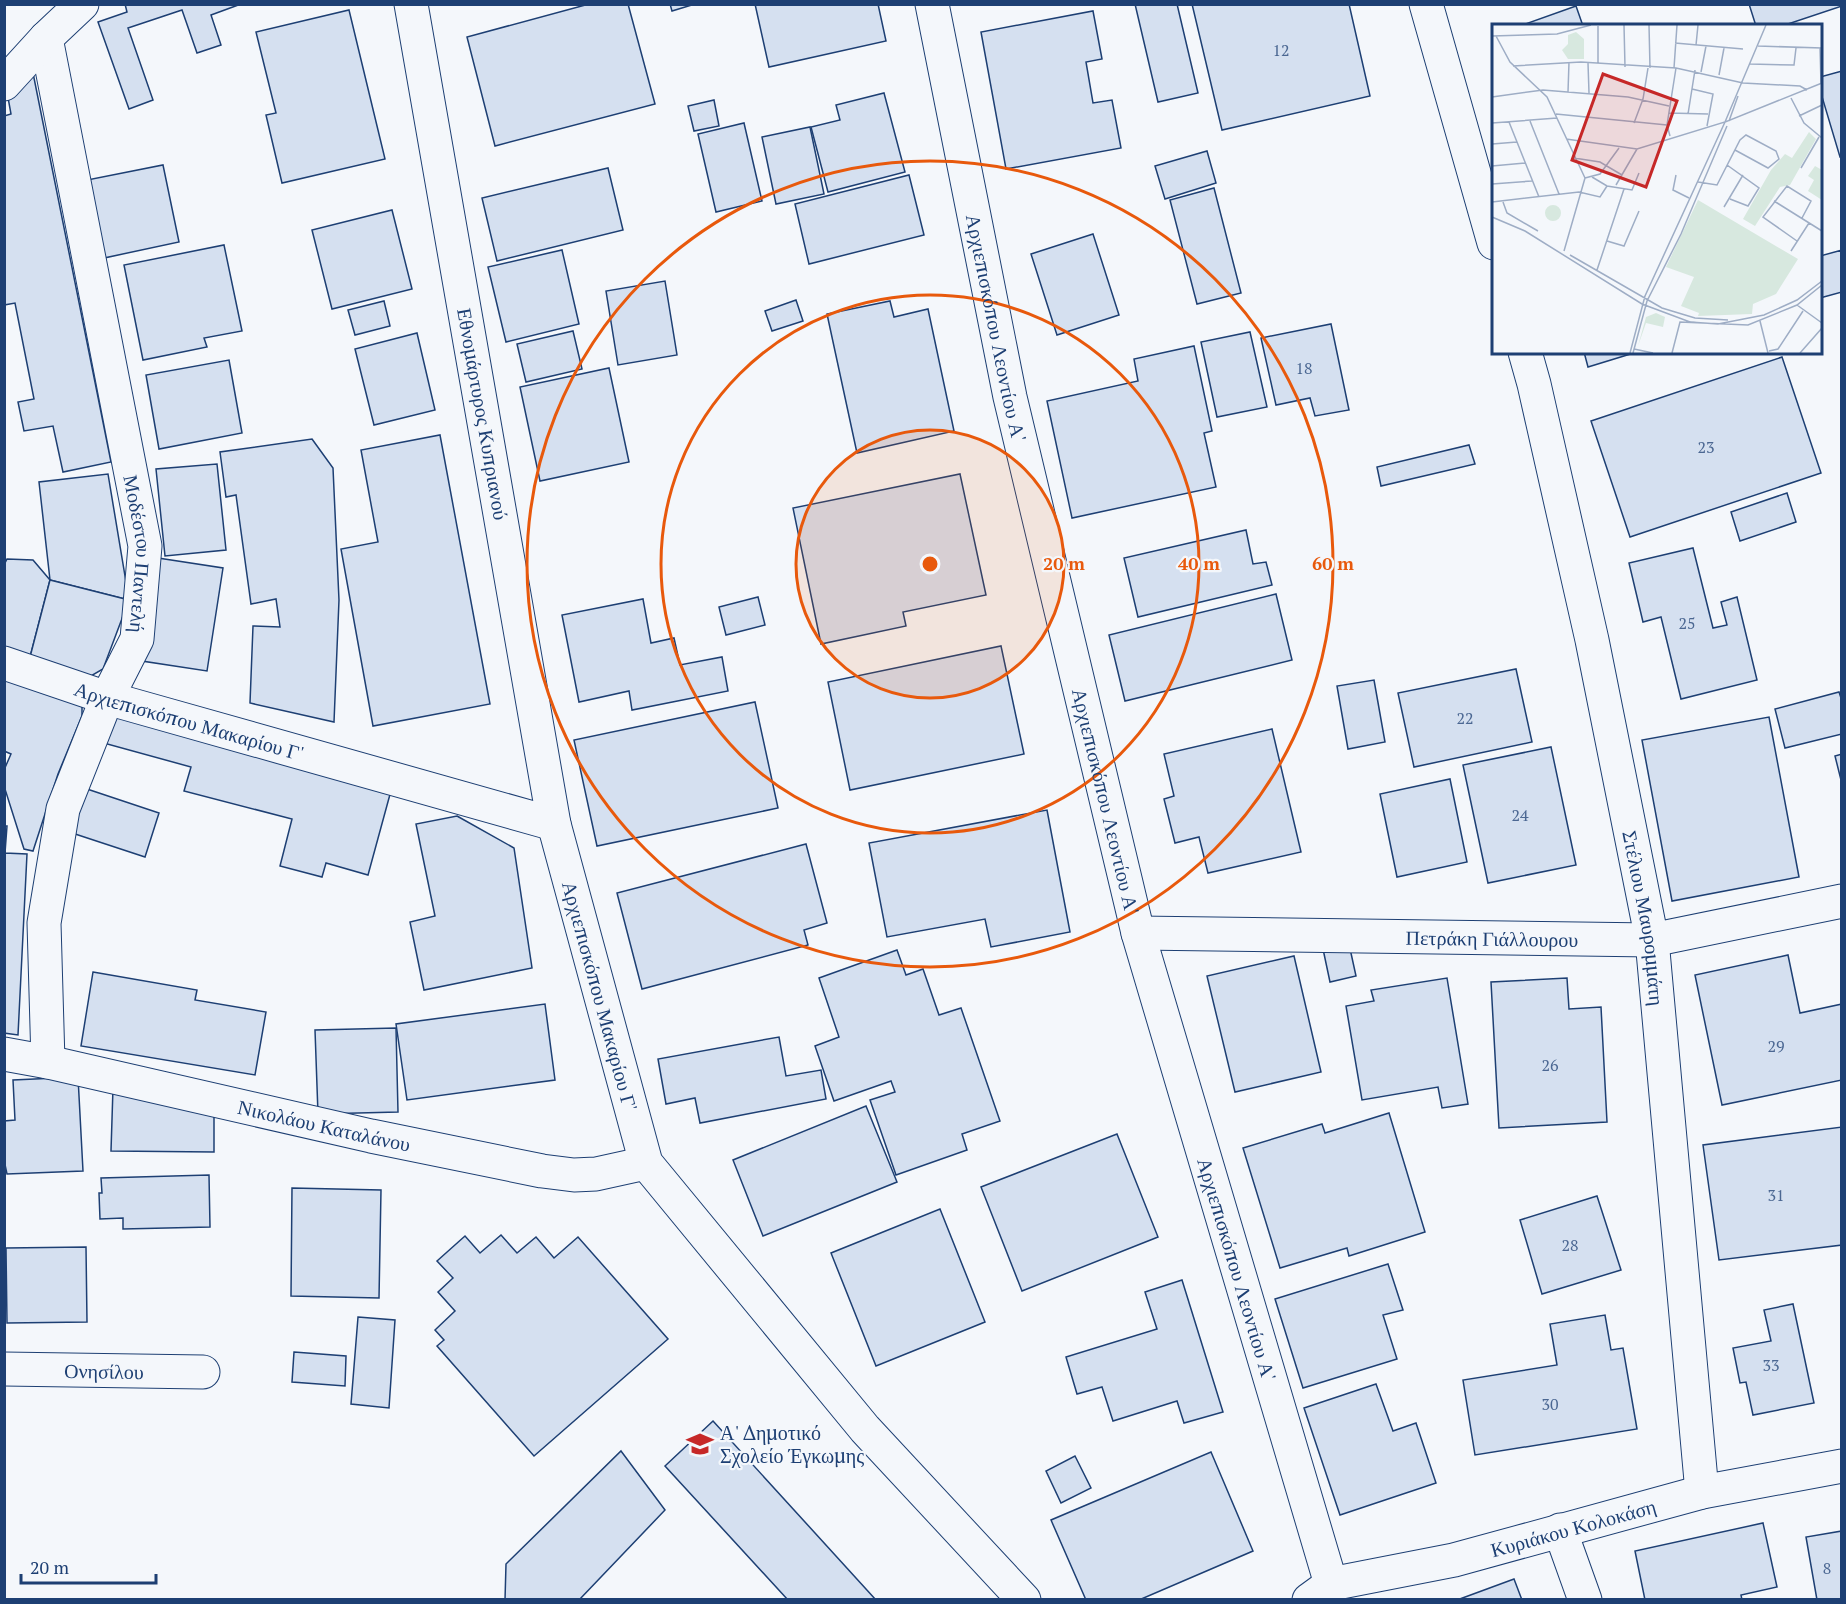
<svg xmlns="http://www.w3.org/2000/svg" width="1846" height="1604" font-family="'PT Serif',serif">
<rect width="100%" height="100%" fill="#f4f7fb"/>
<g fill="#d5e0f0" stroke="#1d3f73" stroke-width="1.5">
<polygon points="125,4 241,4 211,15 221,45 197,53 182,10 128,28 153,100 129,109 98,22 127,12"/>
<polygon points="589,4 628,4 655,104 495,146 467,37"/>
<polygon points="670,4 695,4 672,11"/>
<polygon points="755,4 878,4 886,41 769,67"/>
<polygon points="1135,4 1177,4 1198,93 1158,102"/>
<polygon points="1192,4 1349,4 1370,96 1222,130"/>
<polygon points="1749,4 1842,4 1842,6 1782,26 1756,26"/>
<polygon points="1576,6 1583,26 1520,26"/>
<polygon points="349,10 385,159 282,183 266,115 276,113 256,32"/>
<polygon points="1093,11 1102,59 1086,62 1093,103 1112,100 1121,148 1006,169 981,32"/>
<polygon points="32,68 111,462 63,472 53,426 24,431 18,402 34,399 15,303 4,305 4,116 11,114 7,92"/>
<polygon points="1842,71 1842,156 1840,157 1820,90 1820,77"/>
<polygon points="884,93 905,172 828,192 811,127 840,120 836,105"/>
<polygon points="714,100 719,126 694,131 688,106"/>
<polygon points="744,123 762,201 716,212 698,134"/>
<polygon points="810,127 824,194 776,204 762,137"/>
<polygon points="1207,151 1216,183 1165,199 1155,166"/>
<polygon points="163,165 179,242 104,258 87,180"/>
<polygon points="608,168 623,230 497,261 482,198"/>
<polygon points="909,175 924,235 809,264 795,204"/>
<polygon points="1214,188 1241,293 1197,304 1170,200"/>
<polygon points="392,210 412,289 332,309 312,230"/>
<polygon points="1093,234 1119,315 1057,335 1031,254"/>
<polygon points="224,245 242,331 204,338 207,347 143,360 124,265"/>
<polygon points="562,250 579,324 506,342 488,267"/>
<polygon points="1842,250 1842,292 1820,298 1820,256"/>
<polygon points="665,281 677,355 618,365 606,291"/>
<polygon points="796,300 803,321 772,331 765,311"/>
<polygon points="384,301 390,326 355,335 348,310"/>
<polygon points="890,301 894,317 928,309 954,431 857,453 827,314"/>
<polygon points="1331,324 1349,410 1315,416 1310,398 1276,405 1261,338"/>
<polygon points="573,331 582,369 526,382 517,344"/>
<polygon points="1250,332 1267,407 1217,417 1201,342"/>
<polygon points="417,333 435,410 374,425 355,349"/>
<polygon points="1194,346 1212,431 1204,433 1216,487 1072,518 1047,401 1138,381 1134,359"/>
<polygon points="1584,352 1637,352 1588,367"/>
<polygon points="1782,357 1821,473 1630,537 1591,421"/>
<polygon points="229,360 242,433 159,449 146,375"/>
<polygon points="609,368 629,462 540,481 520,387"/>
<polygon points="440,435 490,704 373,726 341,549 378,542 361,450"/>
<polygon points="312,439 333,468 339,600 334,722 250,703 253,626 280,627 276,599 251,604 236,495 226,497 220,452"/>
<polygon points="1469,445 1475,464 1381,486 1377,467"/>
<polygon points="217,464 226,550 165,556 156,469"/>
<polygon points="108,474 129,600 50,580 39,482"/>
<polygon points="960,474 986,595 903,612 906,626 821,644 793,508"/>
<polygon points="1787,493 1796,522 1740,541 1731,512"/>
<polygon points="1246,530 1253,564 1266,562 1272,585 1138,617 1124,558"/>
<polygon points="1693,548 1713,628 1727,625 1721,602 1737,597 1757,680 1681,699 1661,617 1643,622 1629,563"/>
<polygon points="158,558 223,568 207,671 142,661"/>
<polygon points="7,559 33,560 50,580 30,657 4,648 4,565"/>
<polygon points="50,580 129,600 103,669 84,680 30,657"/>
<polygon points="1276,594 1292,660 1125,701 1109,635"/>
<polygon points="758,597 765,625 726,635 719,607"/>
<polygon points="643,599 651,643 674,638 680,665 722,657 728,691 632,710 629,691 579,702 562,615"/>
<polygon points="1001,646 1024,754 850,790 828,682"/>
<polygon points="1516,669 1532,742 1414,767 1398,693"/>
<polygon points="4,671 82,695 82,716 58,774 33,851 24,849 4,786 4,770 11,754 4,751"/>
<polygon points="1374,680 1385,742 1348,749 1337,686"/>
<polygon points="1839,692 1842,701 1842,734 1785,748 1775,709"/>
<polygon points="755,702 778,808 597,846 574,740"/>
<polygon points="109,711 392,787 368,875 326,863 322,877 280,866 292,819 184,791 191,767 100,742"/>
<polygon points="1769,717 1799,877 1672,901 1642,740"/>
<polygon points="1272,729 1301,852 1208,873 1199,837 1175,843 1164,799 1174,796 1164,754"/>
<polygon points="1551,747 1576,865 1488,883 1463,765"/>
<polygon points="1842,754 1842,784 1835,756"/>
<polygon points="1450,779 1467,862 1397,877 1380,794"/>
<polygon points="81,787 159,813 145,857 66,831"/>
<polygon points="1047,810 1070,932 991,947 985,919 887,937 869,843"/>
<polygon points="457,816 514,848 532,968 424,990 410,922 435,916 416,824"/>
<polygon points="4,826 7,826 5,853 27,854 18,1035 4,1033"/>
<polygon points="806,844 827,923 804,930 808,945 642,989 617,893"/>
<polygon points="1349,944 1356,976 1330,982 1323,949"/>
<polygon points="897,950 906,975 923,969 939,1015 961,1008 1000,1121 962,1134 967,1150 896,1175 870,1100 895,1092 891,1081 834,1101 815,1046 839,1037 819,978"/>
<polygon points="1788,955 1800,1013 1842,1004 1842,1080 1722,1105 1695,975"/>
<polygon points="1294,956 1321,1072 1235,1092 1207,976"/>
<polygon points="93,972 197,990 195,1000 266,1012 255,1075 81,1046"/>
<polygon points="1447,978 1468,1104 1442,1108 1438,1087 1362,1100 1346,1006 1374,1001 1371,990"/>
<polygon points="1567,978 1569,1009 1601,1007 1607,1122 1499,1128 1491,982"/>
<polygon points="545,1004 555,1080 407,1100 396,1024"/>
<polygon points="396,1028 398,1112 318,1114 315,1030"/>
<polygon points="779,1037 786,1076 821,1070 826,1099 700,1123 695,1098 666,1104 658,1059"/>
<polygon points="78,1077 83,1171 7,1174 4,1160 4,1121 15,1120 13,1080"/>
<polygon points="113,1088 214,1109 214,1152 111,1151"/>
<polygon points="866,1106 897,1182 763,1236 733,1160"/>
<polygon points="1389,1113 1425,1232 1349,1256 1347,1248 1280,1268 1243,1148 1322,1124 1325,1133"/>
<polygon points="1842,1127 1842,1245 1719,1260 1703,1145"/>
<polygon points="1117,1134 1158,1237 1022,1291 981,1187"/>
<polygon points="209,1175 210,1227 123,1229 123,1218 100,1219 99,1193 102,1193 101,1178"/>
<polygon points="292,1188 381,1190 379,1298 291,1296"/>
<polygon points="1597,1196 1621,1270 1542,1294 1520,1220"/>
<polygon points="940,1209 985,1322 876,1366 831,1253"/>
<polygon points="501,1235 517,1253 536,1237 554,1258 578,1237 668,1339 534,1456 437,1346 444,1340 435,1330 455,1311 438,1292 453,1278 437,1261 465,1236 480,1253"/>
<polygon points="86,1247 87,1322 7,1323 6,1248"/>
<polygon points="1388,1264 1403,1310 1383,1315 1397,1359 1303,1388 1275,1299"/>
<polygon points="1182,1280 1223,1412 1184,1423 1177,1401 1113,1421 1102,1387 1077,1394 1066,1357 1157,1329 1145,1292"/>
<polygon points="1793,1304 1814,1403 1753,1415 1746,1382 1740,1383 1733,1348 1771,1341 1764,1310"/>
<polygon points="1605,1315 1611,1350 1623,1348 1637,1429 1475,1455 1463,1380 1557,1365 1550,1324"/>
<polygon points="358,1317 395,1320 389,1408 351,1404"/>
<polygon points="294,1352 346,1356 345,1386 292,1382"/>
<polygon points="1376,1384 1393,1431 1416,1423 1436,1483 1340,1515 1304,1408"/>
<polygon points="713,1421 876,1600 788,1600 665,1466"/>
<polygon points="621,1451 665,1510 579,1600 505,1600 506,1564"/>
<polygon points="1211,1452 1253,1551 1139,1600 1086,1600 1051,1520"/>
<polygon points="1075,1456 1091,1488 1061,1503 1046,1471"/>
<polygon points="1763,1523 1777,1587 1741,1595 1742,1600 1645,1600 1635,1551"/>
<polygon points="1842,1531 1842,1600 1817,1600 1806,1537"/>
<polygon points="1514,1579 1522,1600 1457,1600"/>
</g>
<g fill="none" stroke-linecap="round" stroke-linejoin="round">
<defs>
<g id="minor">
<path id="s1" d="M932,4L1010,397L1138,933L1331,1584"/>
<polyline points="1426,4 1494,243"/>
<path id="s2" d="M46,38L145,546L137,639L107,698L63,809L44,923L48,1062"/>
<path id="s3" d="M1525,352L1534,384L1592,640L1652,940L1702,1492"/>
<path id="s4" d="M4,663L107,698L554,824L411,4"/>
<path id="s5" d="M1138,933L1652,940L1842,901"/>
<path id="s6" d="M4,1054L48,1062L371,1136L542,1171L574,1175L596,1174L646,1163"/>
<path id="s7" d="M4,1369L203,1372"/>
<polyline points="1560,1530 1585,1600"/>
<path id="s8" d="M1309,1600L1331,1584L1454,1560L1702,1492L1842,1466"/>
</g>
<g id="tertiary">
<polyline points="4,84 46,38 82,4"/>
<path id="s9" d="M554,824L646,1163L865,1429L1024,1600"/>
</g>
</defs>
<use href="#minor" stroke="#1d3f73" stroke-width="35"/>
<use href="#tertiary" stroke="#1d3f73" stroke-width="35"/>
<use href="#minor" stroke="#f4f7fb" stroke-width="33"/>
<use href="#tertiary" stroke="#f4f7fb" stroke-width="33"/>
</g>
<circle cx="930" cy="564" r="134" fill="#e8590c" fill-opacity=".12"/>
<g fill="none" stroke="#e8590c" stroke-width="3">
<circle cx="930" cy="564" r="134"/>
<circle cx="930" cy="564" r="269"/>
<circle cx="930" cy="564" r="403"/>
</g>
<defs>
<symbol id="school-bare" viewBox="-9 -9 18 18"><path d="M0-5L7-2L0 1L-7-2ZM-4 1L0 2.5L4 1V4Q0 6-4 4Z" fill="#c62828" stroke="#f4f7fb" stroke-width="2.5" paint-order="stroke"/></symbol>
</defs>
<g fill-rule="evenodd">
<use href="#school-bare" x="681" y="1425" width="38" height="38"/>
</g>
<g text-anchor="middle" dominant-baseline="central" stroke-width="4.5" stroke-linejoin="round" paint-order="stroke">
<g font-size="16" fill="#4b6792">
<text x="1281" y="50">12</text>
<text x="1304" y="368">18</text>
<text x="1706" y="447">23</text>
<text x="1687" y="623">25</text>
<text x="1465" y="718">22</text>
<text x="1520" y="815">24</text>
<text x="1776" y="1046">29</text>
<text x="1550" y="1065">26</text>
<text x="1776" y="1195">31</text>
<text x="1570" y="1245">28</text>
<text x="1771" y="1365">33</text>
<text x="1550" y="1404">30</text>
<text x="1827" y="1568">8</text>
</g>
<g font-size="20" fill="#1d3f73" stroke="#f4f7fb">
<text stroke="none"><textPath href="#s1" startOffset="330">Αρχιεπισκόπου Λεοντίου Α'</textPath></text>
<text transform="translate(483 414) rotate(80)">Εθνομάρτυρος Κυπριανού</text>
<text stroke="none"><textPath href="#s2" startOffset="525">Μοδέστου Παντελή</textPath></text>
<text stroke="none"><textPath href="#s4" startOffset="194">Αρχιεπισκόπου Μακαρίου Γ'</textPath></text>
<text stroke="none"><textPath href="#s1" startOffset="816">Αρχιεπισκόπου Λεοντίου Α'</textPath></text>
<text stroke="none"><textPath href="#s3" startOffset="579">Στέλιου Μαυρομμάτη</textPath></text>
<text stroke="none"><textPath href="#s5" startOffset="354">Πετράκη Γιάλλουρου</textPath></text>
<text stroke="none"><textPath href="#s9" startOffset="178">Αρχιεπισκόπου Μακαρίου Γ'</textPath></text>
<text stroke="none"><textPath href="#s6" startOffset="328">Νικολάου Καταλάνου</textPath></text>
<text stroke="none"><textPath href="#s1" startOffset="1302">Αρχιεπισκόπου Λεοντίου Α'</textPath></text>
<text stroke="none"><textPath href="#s7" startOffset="100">Ονησίλου</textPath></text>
<text stroke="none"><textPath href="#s8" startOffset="276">Κυριάκου Κολοκάση</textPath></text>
</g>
<g font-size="20" fill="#1d3f73" stroke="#f4f7fb" text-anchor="start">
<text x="720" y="1432">Α' Δημοτικό<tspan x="720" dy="23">Σχολείο Έγκωμης</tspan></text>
</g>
</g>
<g transform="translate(1492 24)">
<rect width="330" height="330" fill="#f4f7fb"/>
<path d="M84,8L92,15V35H76L70,26L76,20V11ZM317,108L324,115L298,161L288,163L263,202L251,195L279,146L293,130L300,134ZM323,142L330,146V176L316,167L322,156L316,152ZM206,176L306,235L284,270L261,280L260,290L206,292L207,289L189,282L202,253L174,243ZM53 189a8 8 0 1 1 16 0a8 8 0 1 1-16 0ZM164,289L173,293L171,303L154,299L146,322L154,293Z" fill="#d7e8df"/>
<path fill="none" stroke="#9eadc5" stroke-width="1.5" d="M132,1L133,43M157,1L158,44M106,2V40M0,12L65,10L99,1M4,12L18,38L55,73L93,154M183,19L251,25M204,21L206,1M266,22L330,24M328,24L329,60M96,39L97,69M258,40L302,41L304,24M21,42L89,38L184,44L251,59L308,62L315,66M182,44L185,1M209,48L214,22M227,51L232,24M200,65L221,70L215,102M76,68L77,38M0,73L51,66L136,73L177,82M299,74L312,99L330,114M177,89L216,90M64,90L175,101M196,90L203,46M307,92L330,81M38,97L67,170M237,97L246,72M17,98L47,173M0,99L65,94M142,99L151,75L156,44M178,112L175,101L184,44M74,115L145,125L233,98L274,1M0,120L25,118M82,134L108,138L130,151M235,141L267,164L256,182L238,175M0,142L33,139M309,144L327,113M184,151L181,166L197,174M100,153L115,162L140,166L147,149M93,154L108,150L127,124M206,158L225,161L248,116L254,111L284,127L287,135L276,144L243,126M0,160L40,157M124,161L145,125M282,177L330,207M0,178L87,168L108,173L115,162M11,178L15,189L46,207M232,183L251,151M0,193L33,207L150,280L198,298L226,300L272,291L305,276L330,257M115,217L132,222L147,187M305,217L271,193L295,162L319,177L310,194M72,227L93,154M299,227L317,199M78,231L170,284L203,294L236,296M105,246L132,165M305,281L330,299M268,297L276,329M142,325L161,329M277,327L286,325L311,287M138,329L153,272L233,98L330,59M141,329L155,277L189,210L235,102M180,329L188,298L256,301L305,281L330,261M308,329L330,304"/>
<path fill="#c62828" fill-opacity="0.15" stroke="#c62828" stroke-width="3" d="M111,50L185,77L154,163L80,136Z"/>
<rect width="330" height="330" fill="none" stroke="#1d3f73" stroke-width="3"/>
</g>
<circle cx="930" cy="564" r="9" fill="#e8590c" stroke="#f4f7fb" stroke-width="3"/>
<g font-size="18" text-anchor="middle" font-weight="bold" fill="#e8590c" stroke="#f4f7fb" stroke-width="4.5" stroke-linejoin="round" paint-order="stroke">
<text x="1064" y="570">20 m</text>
<text x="1199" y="570">40 m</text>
<text x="1333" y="570">60 m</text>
</g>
<rect width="1846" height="1604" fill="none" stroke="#1d3f73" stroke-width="12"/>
<path d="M21 1574v9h135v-9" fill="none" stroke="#1d3f73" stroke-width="3"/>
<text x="30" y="1574" font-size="18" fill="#1d3f73" stroke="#f4f7fb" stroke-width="4.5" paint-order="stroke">20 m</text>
</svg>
